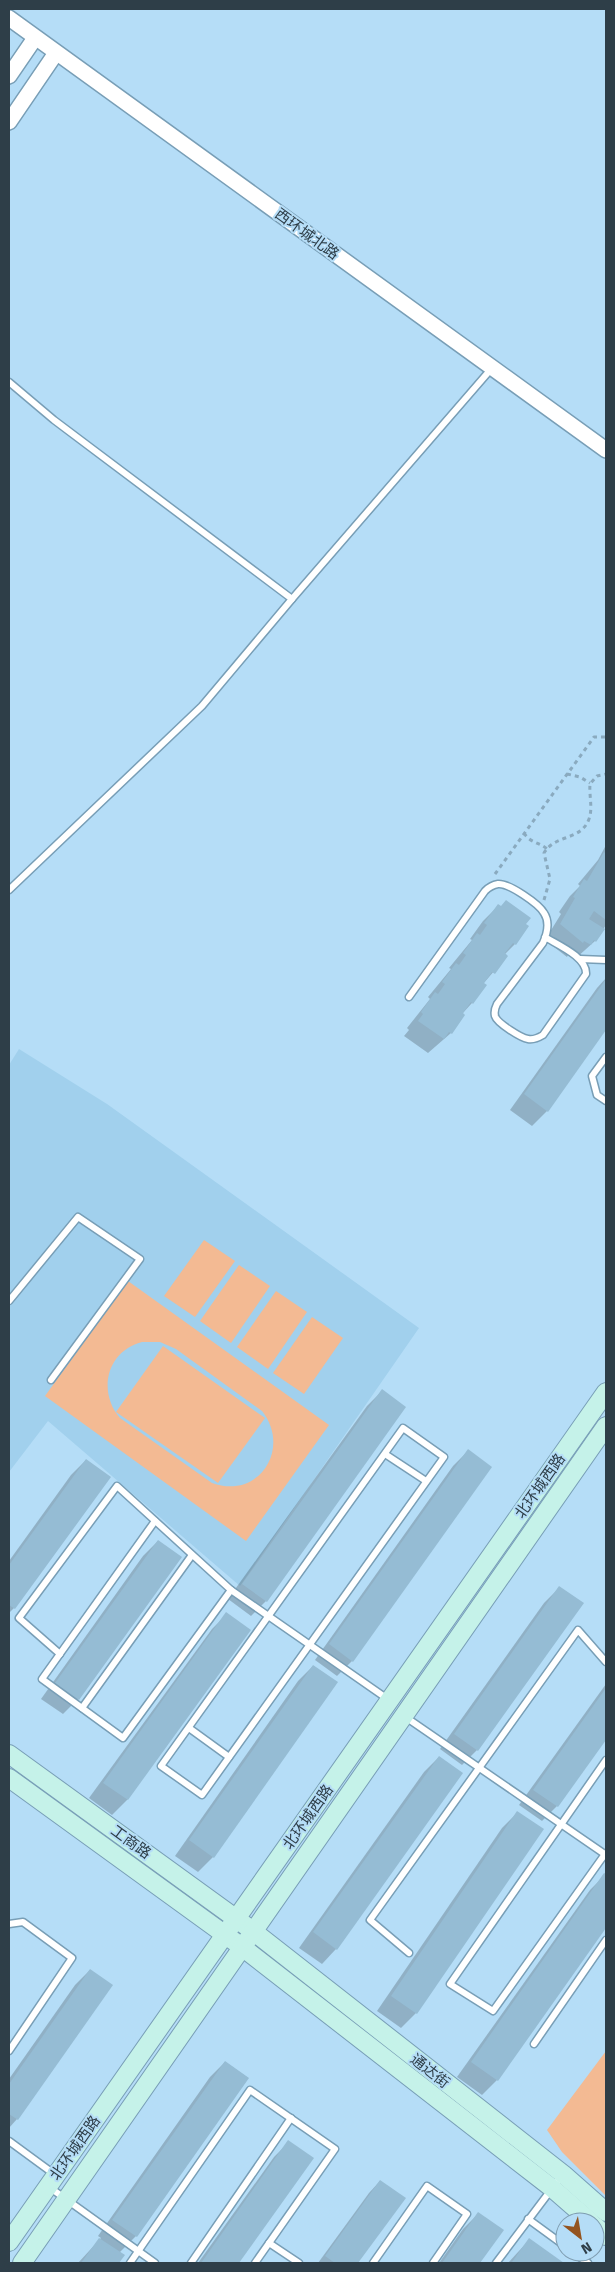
<svg xmlns="http://www.w3.org/2000/svg" width="615" height="2272" font-family="'Fira Sans','Noto Sans SC',sans-serif">
<rect width="100%" height="100%" fill="#b5ddf7"/>
<polygon fill="#a1d0ed" points="19,1049 107,1104 419,1328 240,1586 48,1421 9,1472 9,1065"/>
<g fill="#f3ba93" fill-rule="evenodd">
<polygon points="204,1240 235,1261 195,1317 164,1296"/>
<polygon points="239,1265 270,1286 231,1343 200,1321"/>
<path d="M128,1281L329,1425L246,1541L45,1396ZM142,1342H160L176,1349L262,1411C292,1449 258,1500 212,1483L120,1418C97,1391 107,1351 142,1342Z"/>
<polygon points="276,1291 307,1312 268,1369 237,1347"/>
<polygon points="312,1317 343,1338 304,1394 273,1373"/>
<polygon points="163,1346 265,1418 218,1483 116,1412"/>
<polygon points="606,2051 606,2196 562,2152 547,2130"/>
</g>
<g fill="#0003">
<polygon points="606,845 606,925 595,941 575,959 568,955 567,957 545,940 561,914 559,912 570,896 580,886 578,884 598,860"/>
<polygon points="498,906 515,944 505,954 507,956 483,984 472,1003 462,1014 464,1015 451,1033 428,1053 404,1036 409,1030 407,1028 430,999 428,997 451,969 449,968 472,940 470,939 483,921"/>
<polygon points="606,978 606,1028 547,1111 532,1126 510,1110 597,988"/>
<polygon points="382,1391 266,1601 251,1616 228,1599 367,1406"/>
<polygon points="468,1451 352,1661 337,1676 315,1660 453,1466"/>
<polygon points="86,1460 14,1608 9,1613 9,1561 71,1475"/>
<polygon points="158,1541 180,1557 78,1699 63,1714 41,1699 143,1556"/>
<polygon points="559,1588 477,1750 462,1765 440,1749 544,1603"/>
<polygon points="227,1614 249,1630 127,1800 112,1815 89,1798 212,1629"/>
<polygon points="313,1666 213,1857 198,1872 175,1856 298,1681"/>
<polygon points="606,1684 606,1738 557,1806 542,1821 519,1805"/>
<polygon points="439,1757 336,1949 322,1964 299,1948 424,1772"/>
<polygon points="517,1813 416,2013 401,2028 377,2011 502,1828"/>
<polygon points="605,1875 606,1876 606,1926 497,2080 482,2095 457,2077 590,1890"/>
<polygon points="90,1970 111,1986 17,2119 9,2128 9,2079 75,1985"/>
<polygon points="225,2062 248,2078 136,2236 119,2253 123,2256 118,2263 78,2263 101,2238 98,2236 210,2077"/>
<polygon points="289,2142 312,2158 238,2263 198,2263 274,2157"/>
<polygon points="380,2181 404,2198 357,2263 318,2263 369,2193"/>
<polygon points="478,2214 502,2230 479,2263 439,2263 463,2229"/>
<polygon points="529,2240 562,2263 508,2263"/>
</g>
<g fill="#95bcd4">
<polygon points="604,852 606,854 606,920 594,911 589,919 605,929 596,942 594,940 591,945 584,941 583,943 560,924 575,898 573,897 584,879 587,881"/>
<polygon points="506,900 531,918 526,924 529,926 516,945 513,943 505,953 508,956 495,974 492,972 484,983 487,985 473,1004 471,1002 463,1013 465,1015 452,1034 449,1032 444,1039 418,1021 423,1014 421,1012 435,992 438,994 445,984 442,982 456,963 459,965 466,955 463,953 477,933 480,935 487,925 484,923 498,904 501,906"/>
<polygon points="606,979 606,1030 548,1112 524,1094"/>
<polygon points="382,1389 406,1407 267,1602 242,1584"/>
<polygon points="468,1449 492,1467 353,1662 329,1644"/>
<polygon points="86,1459 111,1477 15,1609 9,1605 9,1565"/>
<polygon points="158,1540 182,1557 79,1700 55,1683"/>
<polygon points="559,1586 584,1603 478,1751 454,1734"/>
<polygon points="226,1612 251,1630 128,1800 103,1783"/>
<polygon points="313,1665 338,1682 214,1858 189,1840"/>
<polygon points="606,1688 606,1740 558,1807 533,1790"/>
<polygon points="439,1756 463,1773 337,1950 313,1932"/>
<polygon points="517,1811 544,1829 417,2014 391,1996"/>
<polygon points="604,1873 606,1874 606,1928 498,2081 471,2062"/>
<polygon points="90,1969 113,1985 18,2120 9,2114 9,2084"/>
<polygon points="225,2061 249,2078 137,2237 112,2220"/>
<polygon points="288,2140 314,2158 239,2263 201,2263"/>
<polygon points="380,2180 406,2198 358,2263 335,2263 325,2256"/>
<polygon points="478,2212 504,2230 480,2263 442,2263"/>
<polygon points="99,2238 125,2255 119,2263 81,2263"/>
<polygon points="529,2238 564,2263 512,2262"/>
</g>
<g fill="none" stroke-linecap="round" stroke-linejoin="round">
<defs>
<g id="service">
<polyline points="9,382 54,420 292,599 202,706 9,890"/>
<polyline points="292,599 492,368"/>
<polyline points="580,959 606,960"/>
<path d="M409,997L485,891C489,887 492,885 498,884C509,883 539,904 544,913C550,922 547,934 543,943L497,1004C495,1008 494,1012 495,1016C497,1023 521,1038 528,1039C533,1040 538,1038 543,1035L586,974C587,957 558,945 545,937"/>
<polyline points="606,1057 592,1076 597,1095 606,1101"/>
<polyline points="9,1301 78,1217 140,1259 51,1380"/>
<polygon points="403,1428 444,1457 202,1795 161,1766"/>
<polyline points="385,1454 426,1481"/>
<polyline points="155,1521 42,1679 123,1738 231,1590"/>
<polyline points="60,1654 19,1618 117,1486 231,1590 389,1700"/>
<polyline points="82,1708 192,1555"/>
<polyline points="404,1716 606,1855"/>
<polyline points="189,1728 229,1757"/>
<polyline points="605,1854 493,2011 450,1984 606,1760"/>
<polyline points="9,1924 23,1922 72,1958 9,2051"/>
<polyline points="409,1953 370,1920 578,1630 606,1662"/>
<polyline points="534,2044 606,1940"/>
<polyline points="9,2141 54,2174"/>
<polyline points="49,2187 155,2263"/>
<polyline points="528,2219 565,2246"/>
<polyline points="269,2243 299,2263"/>
<polyline points="573,2252 588,2263"/>
<polyline points="130,2263 250,2090 335,2149 255,2263"/>
<polyline points="191,2263 291,2118"/>
<polyline points="373,2263 427,2186 467,2214 433,2263"/>
<polyline points="496,2263 563,2174"/>
</g>
<g id="tertiary">
<polyline points="9,18 606,450"/>
<polyline points="9,76 35,38"/>
<polyline points="9,122 56,53"/>
</g>
<g id="secondary">
<polyline points="9,1754 253,1931 563,2174 606,2212"/>
<polyline points="9,1778 242,1947 552,2188 591,2222"/>
<polyline points="595,2226 606,2236"/>
<polyline points="9,2242 606,1392"/>
<polyline points="22,2263 606,1426"/>
</g>
</defs>
<use href="#service" stroke="#789eb6" stroke-width="9"/>
<use href="#tertiary" stroke="#789eb6" stroke-width="18"/>
<use href="#secondary" stroke="#789eb6" stroke-width="20"/>
<g stroke="#8aaabf" stroke-width="3" stroke-dasharray="4 4" stroke-linecap="butt">
<polyline points="567,774 580,777 590,783"/>
<path d="M524,833C530,843 539,842 547,849"/>
<polyline points="495,874 594,737 606,737"/>
<path d="M544,900L550,879L544,853C555,834 581,841 589,819C593,808 589,796 590,784L597,776L606,774"/>
</g>
<use href="#service" stroke="#fff" stroke-width="6"/>
<use href="#tertiary" stroke="#fff" stroke-width="15"/>
<use href="#secondary" stroke="#c5f2e9" stroke-width="18"/>
</g>
<g text-anchor="middle" dominant-baseline="central" stroke-width="4" stroke-linejoin="round" paint-order="stroke">
<g font-size="15" fill="#2e3e48" stroke="#b5ddf7">
<text transform="translate(307 234) rotate(36)">西环城北路</text>
<text transform="translate(540 1486) rotate(-55)">北环城西路</text>
<text transform="translate(308 1817) rotate(-55)">北环城西路</text>
<text transform="translate(131 1842) rotate(36)">工商路</text>
<text transform="translate(430 2071) rotate(38)">通达街</text>
<text transform="translate(75 2148) rotate(-55)">北环城西路</text>
</g>
</g>
<rect width="615" height="2272" fill="none" stroke="#2e3e48" stroke-width="20"/>
<g transform="translate(580 2237) rotate(149)"><circle r="24" fill="#b5ddf7" stroke="#7f9db1"/>
<path d="M0-4L9 19L0 12L-9 19Z" fill="#94541f"/>
<text y="-8" font-size="14" font-weight="bold" text-anchor="middle" fill="#2e3e48">N</text>
</g>
</svg>
